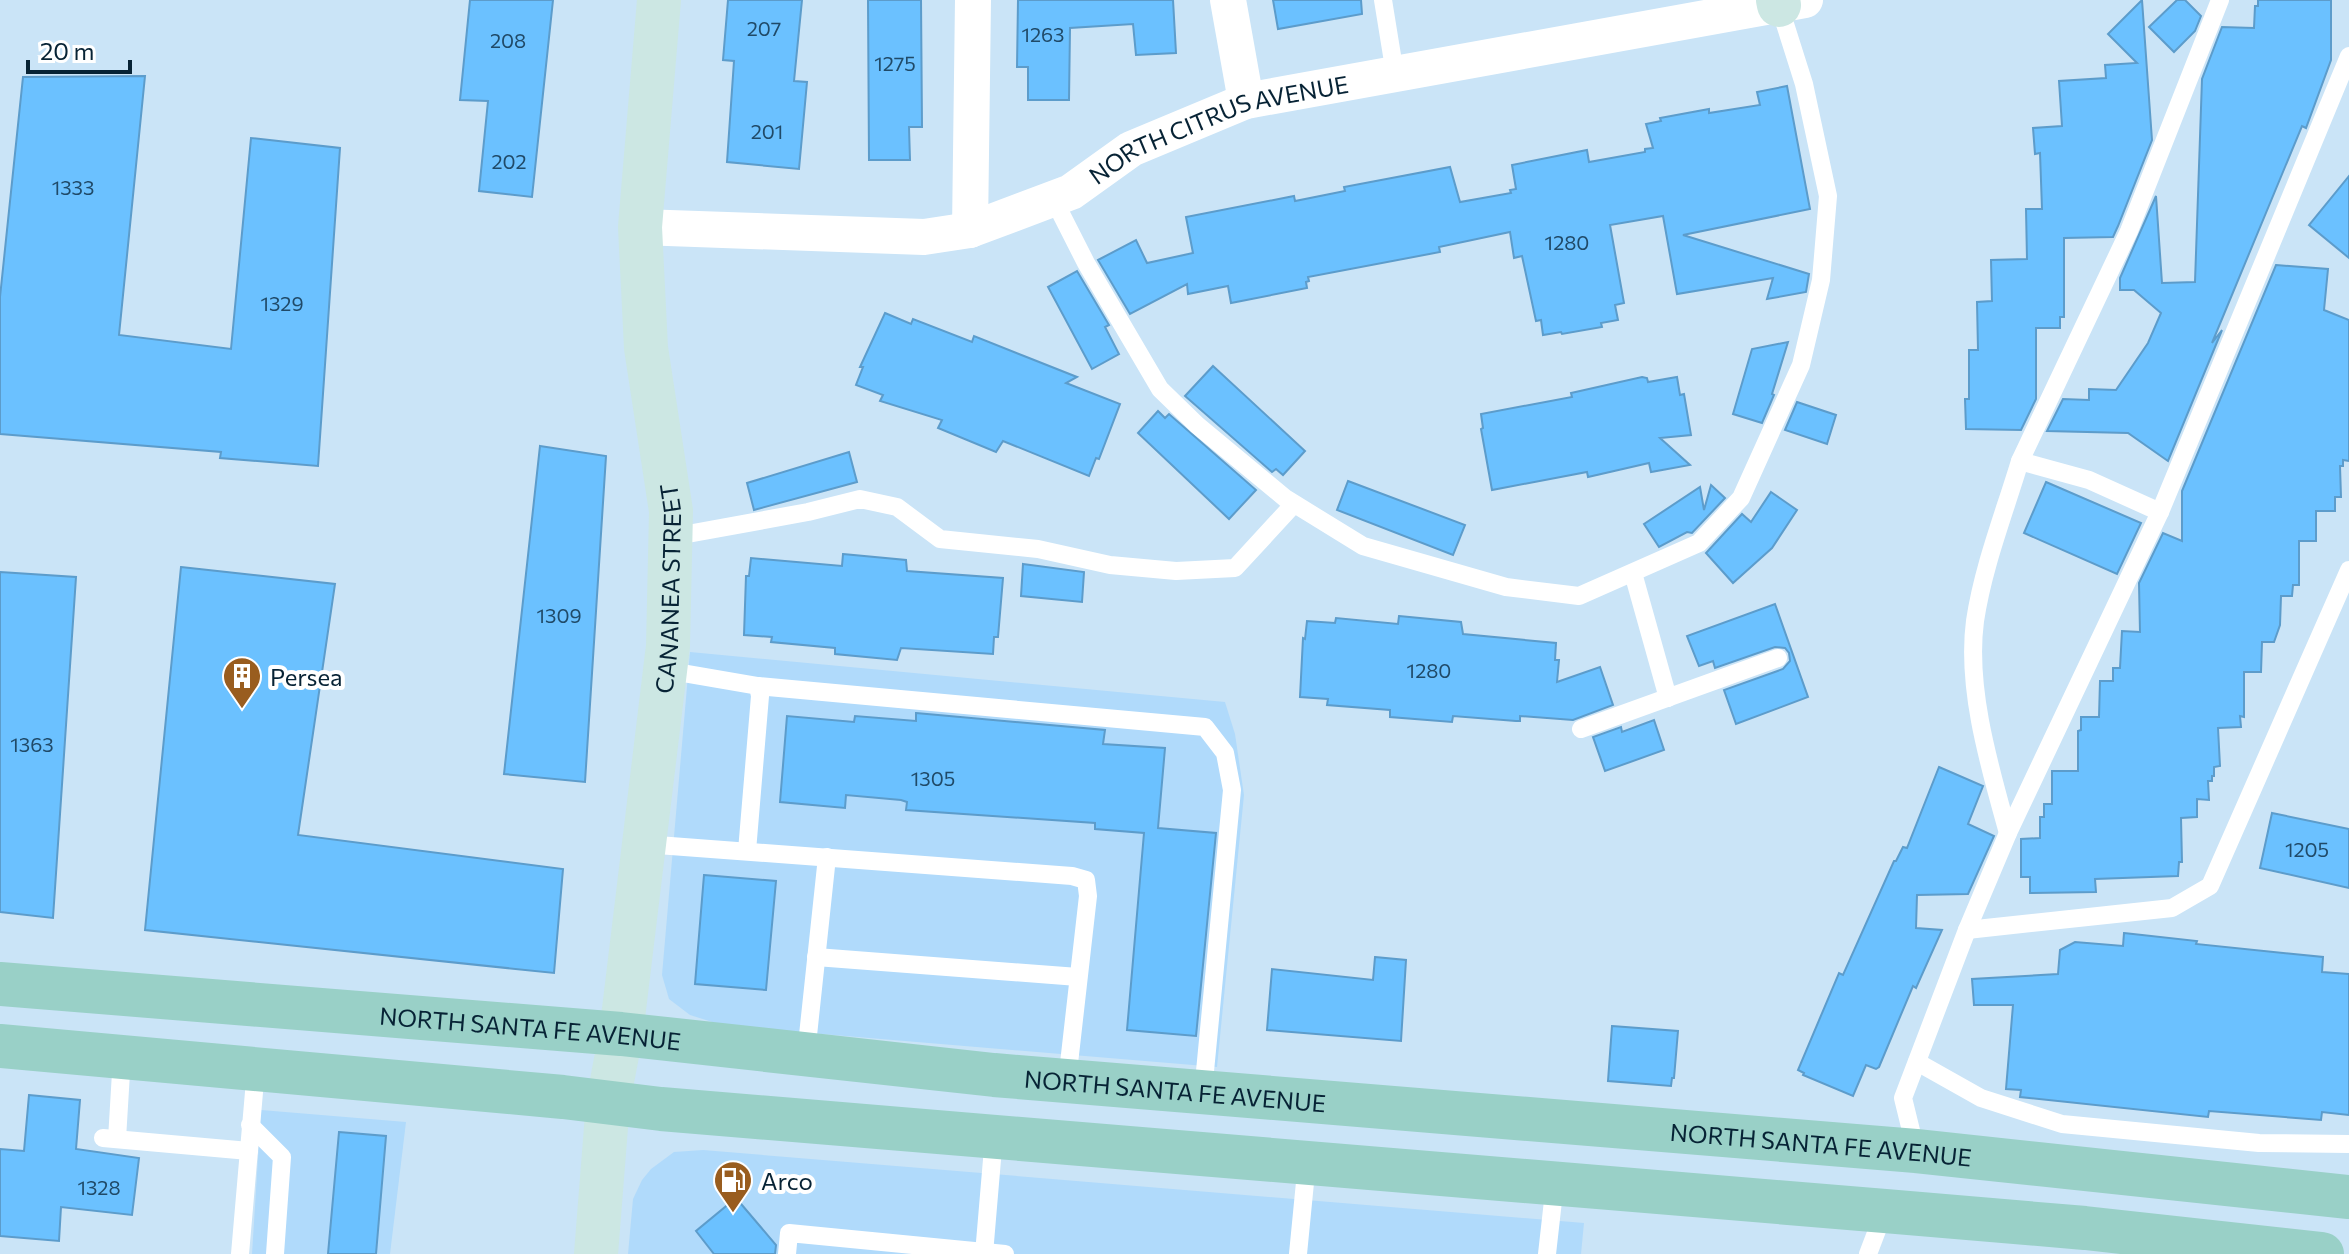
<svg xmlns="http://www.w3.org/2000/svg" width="2349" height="1254" font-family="Commissioner,sans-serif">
<rect width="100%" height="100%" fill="#cae4f7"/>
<g fill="#b0dafb">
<polygon points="690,652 1225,702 1235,734 1244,795 1217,1067 725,1026 690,1015 669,999 662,975"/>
<polygon points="261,1110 406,1122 390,1254 252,1254"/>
<polygon points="703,1150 1584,1223 1581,1254 628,1254 633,1199 642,1180 651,1169 674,1152"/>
</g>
<g fill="#6bc1ff" stroke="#5c9ccb" stroke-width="2">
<polygon points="470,0 553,0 532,197 479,191 488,101 460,100"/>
<polygon points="728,0 802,0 794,81 807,82 799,169 727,162 734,61 723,60"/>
<polygon points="868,0 921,0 922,127 909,127 910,160 869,160"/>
<polygon points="1018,0 1173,0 1176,53 1136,55 1133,24 1070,28 1069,100 1028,100 1028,67 1017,67"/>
<polygon points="1273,0 1361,0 1362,14 1278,29"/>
<polygon points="2142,0 2152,140 2118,226 2113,237 2064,238 2064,317 2060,317 2060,328 2036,328 2036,399 2021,430 1966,429 1965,399 1969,399 1969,350 1978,350 1977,302 1992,301 1991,260 2027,259 2026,209 2042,209 2040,153 2035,154 2033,128 2062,126 2059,81 2106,78 2105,65 2137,63 2108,34"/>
<polygon points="2177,0 2185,0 2201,16 2195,31 2174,52 2149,27"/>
<polygon points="2258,0 2331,0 2331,60 2306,128 2302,126 2212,343 2222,330 2168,461 2128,433 2047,431 2063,399 2089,400 2089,389 2116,390 2148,343 2161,313 2134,290 2120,290 2120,278 2156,196 2162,283 2195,282 2202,79 2222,27 2254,28 2255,6 2258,6"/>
<polygon points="145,76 119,335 231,349 251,138 340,148 318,466 220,458 221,452 0,434 0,297 23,77"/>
<polygon points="1787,86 1810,209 1683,235 1809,274 1806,292 1767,299 1773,278 1677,294 1663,216 1610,225 1624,303 1615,305 1618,320 1601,323 1602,327 1562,334 1561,332 1543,335 1541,320 1536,321 1522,256 1514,258 1510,232 1439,247 1440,252 1308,277 1309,281 1306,282 1307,288 1231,303 1228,286 1188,294 1187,284 1130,314 1098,260 1136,240 1147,263 1193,253 1186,217 1294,196 1295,201 1345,191 1344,187 1450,167 1460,202 1511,193 1510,190 1516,189 1512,165 1587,150 1589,162 1645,152 1645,149 1653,148 1646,124 1661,121 1660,118 1709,109 1709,113 1760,105 1757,92"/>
<polygon points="2349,176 2349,258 2309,225"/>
<polygon points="2276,265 2328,269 2324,310 2349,320 2349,461 2343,460 2343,466 2340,466 2341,497 2335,497 2335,511 2316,511 2316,541 2299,541 2299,585 2293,585 2292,596 2281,596 2280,625 2274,642 2262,642 2261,672 2244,672 2244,717 2240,716 2241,727 2218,728 2220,766 2214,767 2214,776 2212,776 2212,781 2208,781 2209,800 2197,799 2197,817 2181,818 2182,862 2179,862 2178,876 2095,879 2096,892 2030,893 2030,877 2021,877 2021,839 2040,838 2040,817 2044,817 2044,804 2052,804 2052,771 2078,771 2078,731 2081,730 2081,717 2099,717 2100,681 2113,681 2113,668 2120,668 2122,631 2140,632 2139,583 2163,533 2182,541 2182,491"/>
<polygon points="1077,271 1109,325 1105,327 1119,354 1092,369 1048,287"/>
<polygon points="885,313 911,324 913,319 972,342 974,336 1024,356 1077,377 1066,383 1120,404 1099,459 1096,458 1089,476 1003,441 996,452 938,428 942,420 880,401 883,395 856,385 863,367 860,367"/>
<polygon points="1788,342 1772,394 1774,395 1762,423 1733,414 1752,349"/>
<polygon points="1213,366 1305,451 1283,475 1276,469 1272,472 1185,396"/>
<polygon points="1642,377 1647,378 1648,382 1677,377 1680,395 1684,394 1691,435 1660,438 1690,465 1651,472 1649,463 1588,477 1587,472 1492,490 1481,429 1483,428 1481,414 1572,397 1571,393"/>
<polygon points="1797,402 1836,415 1827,444 1785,430"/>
<polygon points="1158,411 1165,418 1169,414 1256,490 1229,519 1138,433"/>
<polygon points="540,446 606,456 585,782 504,774"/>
<polygon points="849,452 857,482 754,510 747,483"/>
<polygon points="1348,481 1465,525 1453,555 1337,510"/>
<polygon points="2046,482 2141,523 2117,574 2024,533"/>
<polygon points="1711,485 1725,498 1692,533 1687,532 1659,547 1644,524 1700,487 1704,510"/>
<polygon points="1771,492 1797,510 1772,548 1733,583 1706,553 1742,514 1751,522"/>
<polygon points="843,554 906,560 907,571 1003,578 998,637 994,637 993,654 901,648 897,660 835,654 835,648 771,642 772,637 744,635 746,576 749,576 751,558 842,566"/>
<polygon points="1023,564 1084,572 1082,602 1021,596"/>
<polygon points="181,567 335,584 298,835 563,869 554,973 145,930"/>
<polygon points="0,572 76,577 53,918 0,912"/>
<polygon points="1775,604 1808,697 1736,724 1724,690 1783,669 1790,661 1789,653 1785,648 1775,647 1715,668 1713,661 1699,666 1687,636"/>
<polygon points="1399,616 1461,622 1463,634 1556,643 1555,660 1559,660 1557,682 1600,667 1613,705 1573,720 1520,716 1520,721 1516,721 1453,716 1452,722 1390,717 1390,710 1327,705 1328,699 1300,697 1303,638 1305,639 1307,621 1335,623 1336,618 1398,624"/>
<polygon points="916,713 1105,730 1103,744 1165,748 1158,828 1216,833 1196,1036 1127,1030 1144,833 1095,829 1095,823 906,810 907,802 901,800 846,795 845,808 780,802 787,716 854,722 855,716 916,721"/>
<polygon points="1654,720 1664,750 1605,771 1593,737 1621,727 1622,732"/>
<polygon points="1939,767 1983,786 1968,824 1994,836 1968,894 1917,895 1916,928 1942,930 1916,988 1913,986 1879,1067 1876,1069 1866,1065 1853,1096 1803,1075 1804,1073 1798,1070 1839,973 1843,975 1894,861 1896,861 1903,847 1907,848"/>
<polygon points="2272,813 2349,829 2349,888 2260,868"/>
<polygon points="704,875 776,881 766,990 695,984"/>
<polygon points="2124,933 2197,941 2196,944 2323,957 2322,972 2349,974 2349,1115 2322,1112 2321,1120 2209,1111 2208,1117 2020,1097 2021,1090 2006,1089 2013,1005 1974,1005 1972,979 2058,974 2060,950 2075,942 2123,946"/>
<polygon points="1375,957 1406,960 1401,1041 1267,1030 1272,969 1373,980"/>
<polygon points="1612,1026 1678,1031 1674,1078 1672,1078 1671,1086 1608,1081"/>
<polygon points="29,1095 80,1100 76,1149 139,1158 132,1215 61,1207 59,1241 0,1236 0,1149 24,1151"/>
<polygon points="339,1132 386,1136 376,1254 328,1254"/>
<polygon points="736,1198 776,1245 775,1254 714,1254 696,1231"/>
</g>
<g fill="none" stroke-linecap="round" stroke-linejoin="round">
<g stroke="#fff" stroke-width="18">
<polyline points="1383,0 1395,74"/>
<polyline points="2220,0 2129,231 2020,461 2089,480 2160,512 2349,56"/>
<polyline points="1053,198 1086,263 1160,389 1197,425 1285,498 1363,546 1506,587 1579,596 1699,543 1741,498 1801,365 1821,280 1828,196 1804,84 1779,5"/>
<polyline points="671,537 808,512 860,499 897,507 940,539 1038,549 1110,565 1176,571 1235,568 1294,504"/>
<polyline points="1633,573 1668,698"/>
<polyline points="665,670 758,686 760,696 747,851"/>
<polyline points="758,686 1205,727 1225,753 1232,790 1203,1092"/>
<polyline points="1581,729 1778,658"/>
<path d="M2008,833C1990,768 1966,689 1975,621C1983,567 2004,514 2020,461"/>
<polyline points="644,844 1072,876 1086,880 1088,896 1067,1081"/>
<polyline points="1967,930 2172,908 2210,886 2349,570"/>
<polyline points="816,957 1078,977"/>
<polyline points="806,1054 827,857"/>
<polyline points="1917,1062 1981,1098 2062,1124 2259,1143 2349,1144"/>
<polyline points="250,1125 282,1157 275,1254"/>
<polyline points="103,1138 249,1151"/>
<polyline points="117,1139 122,1056"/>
<polyline points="1916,1151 1903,1098 1967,930 2008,833 2160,512"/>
<polyline points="240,1254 256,1069"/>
<polyline points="787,1254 789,1233 1005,1254"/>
<polyline points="984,1254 994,1136"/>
<polyline points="1298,1254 1307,1162"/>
<polyline points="1547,1254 1555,1183"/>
<polyline points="1868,1254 1884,1212"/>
</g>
<g stroke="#fff" stroke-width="36">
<polyline points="1228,0 1246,101"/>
<path id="s1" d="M640,227L924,237L970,230L1071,192L1131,149L1246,101L1805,0"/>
<polyline points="970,230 973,0"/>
</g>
<g stroke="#cce7e3" stroke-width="44">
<polyline points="1778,0 1779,5"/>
<path id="s2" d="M596,1254L608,1102L621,1034L668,646L671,511L646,348L640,227L659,0"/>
</g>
<g stroke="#99d0c7" stroke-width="44">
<path id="s3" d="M0,984L621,1034L994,1075L1916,1151L2349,1197"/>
<polyline points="0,1046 563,1097 661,1109 1885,1211 2085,1228 2322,1254"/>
</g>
</g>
<defs>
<symbol id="building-pin" viewBox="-11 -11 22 30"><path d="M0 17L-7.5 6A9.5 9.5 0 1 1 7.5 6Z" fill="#995d1f" stroke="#fff"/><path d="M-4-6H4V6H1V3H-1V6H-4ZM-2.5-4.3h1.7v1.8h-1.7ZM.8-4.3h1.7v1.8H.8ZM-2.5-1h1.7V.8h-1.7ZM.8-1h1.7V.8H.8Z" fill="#fff"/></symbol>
<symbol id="fuel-pin" viewBox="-11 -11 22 30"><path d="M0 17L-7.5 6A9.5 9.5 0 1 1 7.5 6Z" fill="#995d1f" stroke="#fff"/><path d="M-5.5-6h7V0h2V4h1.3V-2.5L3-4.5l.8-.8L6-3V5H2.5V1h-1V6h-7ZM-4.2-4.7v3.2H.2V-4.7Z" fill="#fff"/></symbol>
</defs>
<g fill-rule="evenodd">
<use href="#building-pin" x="220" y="654" width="44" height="60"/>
<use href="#fuel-pin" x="711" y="1158" width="44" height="60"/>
</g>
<g text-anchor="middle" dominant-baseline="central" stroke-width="8" stroke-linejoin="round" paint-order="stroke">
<g font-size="20" fill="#204a68">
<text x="764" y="28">207</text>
<text x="1043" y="34">1263</text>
<text x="508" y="40">208</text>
<text x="895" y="63">1275</text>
<text x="767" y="131">201</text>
<text x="509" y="161">202</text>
<text x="73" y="187">1333</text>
<text x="1567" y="242">1280</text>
<text x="282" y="303">1329</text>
<text x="559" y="615">1309</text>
<text x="1429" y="670">1280</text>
<text x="32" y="744">1363</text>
<text x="933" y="778">1305</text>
<text x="2307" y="849">1205</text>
<text x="99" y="1187">1328</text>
</g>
<g font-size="24" fill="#072335" stroke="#fff">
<text stroke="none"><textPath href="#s1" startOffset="602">NORTH CITRUS AVENUE</textPath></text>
<text stroke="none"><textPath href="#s2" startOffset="670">CANANEA STREET</textPath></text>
<text stroke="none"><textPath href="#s3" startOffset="532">NORTH SANTA FE AVENUE</textPath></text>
<text stroke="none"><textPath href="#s3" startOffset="1180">NORTH SANTA FE AVENUE</textPath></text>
<text stroke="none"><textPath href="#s3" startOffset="1828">NORTH SANTA FE AVENUE</textPath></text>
</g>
<g font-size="24" fill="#072335" stroke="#fff" text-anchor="start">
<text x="270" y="676">Persea</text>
<text x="761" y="1180">Arco</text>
</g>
</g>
<path d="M28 60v12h102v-12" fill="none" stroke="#072335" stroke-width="4"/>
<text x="40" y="60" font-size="24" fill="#072335" stroke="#ffffff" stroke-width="6" paint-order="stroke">20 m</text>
</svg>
